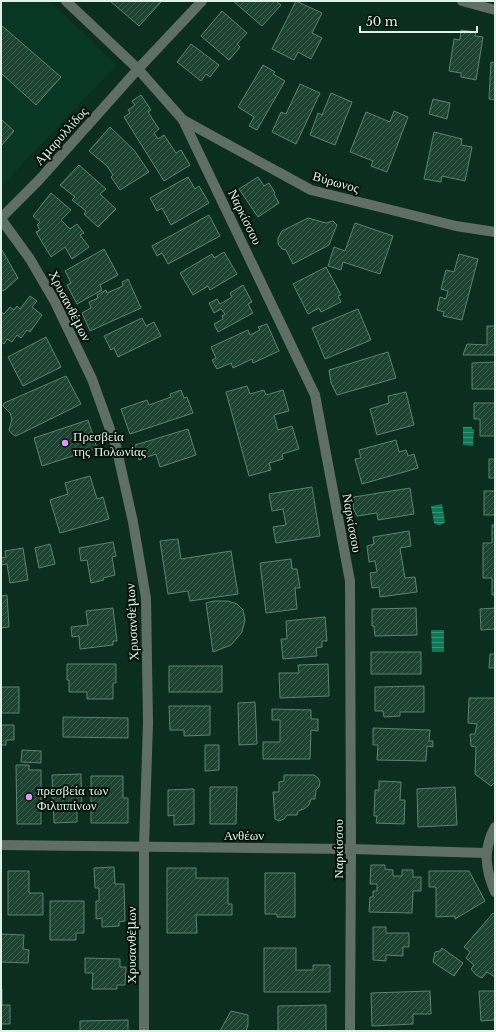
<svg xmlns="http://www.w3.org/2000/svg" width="496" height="1032" font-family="'Libre Baskerville',serif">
<defs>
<pattern id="water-rules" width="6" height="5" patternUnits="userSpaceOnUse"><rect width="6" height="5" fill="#0e7857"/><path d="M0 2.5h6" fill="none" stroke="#3c9277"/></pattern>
<pattern id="building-hatch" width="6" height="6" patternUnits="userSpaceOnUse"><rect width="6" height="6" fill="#1d4333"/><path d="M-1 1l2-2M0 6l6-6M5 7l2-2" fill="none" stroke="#3d5f51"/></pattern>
</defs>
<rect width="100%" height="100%" fill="#0b2e21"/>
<polygon fill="#083726" points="1,1 49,1 117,65 1,186"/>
<g fill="url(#water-rules)">
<polygon points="463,427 472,427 472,429 474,429 473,446 463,445"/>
<path d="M442,504L445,522C442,526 437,526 434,523L431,506Z"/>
<polygon points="431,630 444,630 444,652 432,652"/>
</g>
<g fill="url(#building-hatch)" stroke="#5e8271">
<polygon points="110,1 161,1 161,2 139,26"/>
<polygon points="233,1 276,1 281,5 262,26"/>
<polygon points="296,1 322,13 312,33 322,38 311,59 298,52 294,60 272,49"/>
<polygon points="222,11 247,33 237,44 240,47 229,60 201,36"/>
<polygon points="1,25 61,77 36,105 1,73"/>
<polygon points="461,30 476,32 475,36 483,37 476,80 461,77 461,73 449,71 454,39 460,40"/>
<polygon points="191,44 219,65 210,77 206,74 201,81 177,62"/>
<polygon points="491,62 495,63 495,100 489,99"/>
<polygon points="263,65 275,72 273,74 285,81 257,130 249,126 254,117 238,107"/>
<polygon points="300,84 320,93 296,144 272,132 281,112 286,114"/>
<polygon points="331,93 352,102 335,145 310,135 318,113 322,115"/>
<polygon points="141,95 151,110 148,112 159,129 154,133 158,139 164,135 176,153 181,150 190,165 164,181 124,117 130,113 128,110 135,105 132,101"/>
<polygon points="433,99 450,103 447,119 429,114"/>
<polygon points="394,111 408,117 387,172 371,166 373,161 350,152 366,112 390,122"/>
<polygon points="1,119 14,131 1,146"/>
<polygon points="110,127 134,150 149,172 120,190 111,177 113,175 107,166 89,151"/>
<polygon points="434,132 462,139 461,145 472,147 465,181 442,176 441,182 424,179"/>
<polygon points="79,165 106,189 100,194 116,209 98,227 84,214 86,211 72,200 75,197 60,185"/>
<polygon points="188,177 195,189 199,186 209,203 171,225 162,208 157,211 150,198"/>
<polygon points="258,177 264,186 269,183 275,193 274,194 279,203 258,217 239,189"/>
<polygon points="51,193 71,210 61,220 70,229 77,224 84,233 80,235 89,247 72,259 65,247 51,257 36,232 40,230 37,225 40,222 33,216"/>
<polygon points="209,215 220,236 168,264 162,253 157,256 152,246"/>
<polygon points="308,218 326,223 333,221 337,225 329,245 293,264 286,250 282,249 278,244 278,238 282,231"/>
<polygon points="355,223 393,236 380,274 343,262 341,270 328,266 334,247 345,251"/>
<polygon points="104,249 118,275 100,285 102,290 77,304 67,285 71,283 65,271"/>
<polygon points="2,250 18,278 5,290 1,291 1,251"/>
<polygon points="224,252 237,274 210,290 208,286 193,295 180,273 212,254 214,258"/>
<polygon points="459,254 478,259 462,320 443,316 444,312 437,310 440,297 446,299 448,291 441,289 446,270 454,272"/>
<polygon points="326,267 341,295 338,296 341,302 321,312 319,308 308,314 293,284"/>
<polygon points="128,279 141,308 90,331 82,313 91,308 89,302 98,298 97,295 106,290 107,293 123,286 122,282"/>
<polygon points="243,285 252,302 248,304 253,313 218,332 214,324 223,319 222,316 225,314 221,309 214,313 209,303 217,299 220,304 232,297 230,293"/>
<polygon points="30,296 37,301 32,307 42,315 30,332 27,330 21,338 17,335 12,342 7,339 4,344 1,342 1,312 4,314 10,307 14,310 17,306 20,309"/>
<polygon points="358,309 371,340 325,359 312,328"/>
<polygon points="142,318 146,326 154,322 161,336 118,357 114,348 111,350 104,336"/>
<polygon points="267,324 279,351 253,363 252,359 233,368 231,363 217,369 212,360 216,358 211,347 248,330 250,335 260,330 258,327"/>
<polygon points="487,326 495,326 495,355 463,355 467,344 487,345"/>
<polygon points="46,337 61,367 23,386 8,357"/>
<polygon points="388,352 396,378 337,395 331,383 329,370"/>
<polygon points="495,362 495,389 472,389 472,363"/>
<polygon points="66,376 81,404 16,436 12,434 9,430 12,419 10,413 3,406 4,403"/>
<polygon points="247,386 250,394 264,390 266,395 283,390 289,411 274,415 278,430 292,426 299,449 282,454 283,459 269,463 271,470 249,476 226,392"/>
<polygon points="181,390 184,398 187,397 193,413 130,434 121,409 147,400 149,405 171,397 170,394"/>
<polygon points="406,392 414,425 377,435 370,409 389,403 388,396"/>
<polygon points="474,403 495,403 495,436 480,436 480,419 474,419"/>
<polygon points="88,420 97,448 42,466 34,438"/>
<polygon points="188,429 196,455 160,467 156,454 139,460 135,445"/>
<polygon points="396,440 399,452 406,450 408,456 414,454 418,468 362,484 355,459 361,458 359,450"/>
<rect x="489" y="459" width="6" height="19"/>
<polygon points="90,476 97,499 103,497 109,519 60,533 50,500 68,494 65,483"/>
<polygon points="312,487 320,536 276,543 273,527 286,525 283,509 272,511 269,494"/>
<polygon points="410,488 414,514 378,520 377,513 357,516 353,508 354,497"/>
<rect x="484" y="491" width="11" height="24"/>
<polygon points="492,525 495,525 495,595 492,595 492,578 483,578 483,543 492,543"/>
<polygon points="409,531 411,546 400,548 405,578 415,577 417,592 380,597 379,587 372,588 370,573 377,572 375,561 369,562 367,546 374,544 373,537"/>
<polygon points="178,539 181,559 231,551 238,594 190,601 188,591 168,594 160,541"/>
<polygon points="113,542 116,556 112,557 115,575 103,578 104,580 91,583 87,560 81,561 79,548"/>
<polygon points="50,544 55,564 39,568 35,548"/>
<polygon points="23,548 28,580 10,583 7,564 1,565 1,558 6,557 5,551"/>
<polygon points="291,559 292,569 297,569 300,588 295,588 297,609 266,613 260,563"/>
<polygon points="7,595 9,627 1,628 1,596"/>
<polygon points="214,601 228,601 237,604 243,610 245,620 242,632 231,645 213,652 206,603"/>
<polygon points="113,608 117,641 113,641 113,645 80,649 79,636 72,637 71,627 88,625 86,611"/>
<polygon points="416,608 417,635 375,636 374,626 372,626 372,609"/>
<polygon points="495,608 495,629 481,630 480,609"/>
<polygon points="325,617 327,641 322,641 322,647 316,648 317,656 283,659 281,639 287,639 286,621"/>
<rect x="371" y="652" width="50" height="22"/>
<polygon points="490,654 495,654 495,676 495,668 489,668"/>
<polygon points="67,664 116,664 116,683 113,683 113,699 87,699 87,692 69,692 69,680 67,680"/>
<polygon points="328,664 329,696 280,698 279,673 299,673 298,665"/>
<rect x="169" y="666" width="53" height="26"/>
<polygon points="424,686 424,712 400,712 400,716 384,717 383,711 375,711 375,687"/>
<rect x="1" y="687" width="18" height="26"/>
<polygon points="469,698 495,698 495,782 491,786 475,774 476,747 471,746 470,734 475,734 477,724 468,723"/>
<polygon points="255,702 257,744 239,745 238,703"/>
<polygon points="169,706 210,706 210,735 184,736 184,730 170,730"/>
<polygon points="272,709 311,710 311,719 318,719 318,731 311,730 310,759 263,759 263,742 280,742 280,720 272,720"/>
<polygon points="63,717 128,718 128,738 63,737"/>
<polygon points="1,725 14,725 14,740 6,740 6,745 1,745"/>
<polygon points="373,728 430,730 429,741 433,741 433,747 427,746 426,761 377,760 378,745 373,745"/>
<polygon points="205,745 219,745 219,770 205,771"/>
<polygon points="22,750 41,751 41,763 21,762"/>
<polygon points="16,765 29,765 29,770 41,770 41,824 17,824"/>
<polygon points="81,774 82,810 77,810 77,822 54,823 52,775"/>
<polygon points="284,775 314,775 318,778 320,782 319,787 316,790 315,799 311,799 309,805 304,809 298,811 297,815 287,815 284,819 279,821 275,819 273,792 279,792 279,782 284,781"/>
<polygon points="91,776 123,776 123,798 128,798 128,823 91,823"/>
<polygon points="379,781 401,782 400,800 405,800 404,824 376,823 377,816 374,816 375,790 379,790"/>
<polygon points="210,787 237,787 236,824 210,824"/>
<polygon points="455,787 457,825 418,827 417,789"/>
<polygon points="194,789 194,824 174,825 174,815 168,816 168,790"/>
<polygon points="371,865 385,865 385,869 393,870 393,876 402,876 402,870 413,870 413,877 421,877 421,891 413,891 412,913 369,912 370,897 373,897 373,891 377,891 377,884 370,884"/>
<polygon points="114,867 115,884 124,884 125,921 119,922 119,926 102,927 102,918 96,919 96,901 99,901 99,888 95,888 94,868"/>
<polygon points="167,868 196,868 196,878 228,878 228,904 232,904 232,915 196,915 197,933 167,933"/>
<polygon points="8,871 29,871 29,893 43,893 43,915 8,915"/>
<polygon points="429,871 469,871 485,901 455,919 455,916 436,917 436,887 429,887"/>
<polygon points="265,873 295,873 295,917 277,917 277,914 265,914"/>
<polygon points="50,901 84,901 84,933 76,933 76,940 50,940"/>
<polygon points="493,913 495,915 495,977 487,972 482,978 476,975 471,969 474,965 466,958 470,952 464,947"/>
<polygon points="373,927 386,927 386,933 409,933 409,947 403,947 403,956 386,955 386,961 373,960"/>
<polygon points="1,934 24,935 23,949 29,950 28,963 1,962"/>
<polygon points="264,948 296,948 296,970 313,970 313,965 330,965 330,992 264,992"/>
<polygon points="442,948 463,963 454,976 433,962 435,952 440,951"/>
<polygon points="85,958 120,959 120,967 126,967 125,985 117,985 117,989 92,989 93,973 85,973"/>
<polygon points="1,989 2,989 2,1005 10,1005 10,1024 1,1024"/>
<polygon points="430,991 431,1014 413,1014 413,1024 372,1026 371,993"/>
<polygon points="479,991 495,991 495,1020 481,1021"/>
<polygon points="326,1005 326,1031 278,1031 278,1006"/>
<polygon points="231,1011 248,1015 248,1025 246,1031 220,1031"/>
<polygon points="128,1020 128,1031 80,1031 80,1021"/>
</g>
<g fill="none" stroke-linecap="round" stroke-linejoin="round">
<g stroke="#5f6e67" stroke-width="10">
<polyline points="66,1 138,69 183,120 315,395 350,581 351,849 350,1031"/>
<polyline points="462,1 495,10"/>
<polyline points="183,120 311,190 456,226 495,232"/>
<polyline points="1,218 39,180 138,69 202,1"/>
<polyline points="1,219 30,259 55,302 92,379 116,446 133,522 146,598 148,723 144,847 144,1031"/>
<path d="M495,827C483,849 485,869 495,892"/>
<polyline points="1,845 351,849 486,853"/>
</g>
</g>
<g fill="#da9af7" stroke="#06130d" stroke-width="1.5">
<circle cx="65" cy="443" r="4"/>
<circle cx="29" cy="797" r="4"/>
</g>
<g text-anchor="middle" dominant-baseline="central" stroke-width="4" stroke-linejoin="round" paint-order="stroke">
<g font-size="13" fill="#def1e7" stroke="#06130d">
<text transform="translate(61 136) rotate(-48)">Αμαρυλλίδος</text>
<text transform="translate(336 182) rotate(16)">Βύρωνος</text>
<text transform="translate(245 217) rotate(64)">Ναρκίσσου</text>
<text transform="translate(70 306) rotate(63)">Χρυσανθέμων</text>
<text transform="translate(352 523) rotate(80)">Ναρκίσσου</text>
<text transform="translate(132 622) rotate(-93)">Χρυσανθέμων</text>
<text x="244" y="835">Ανθέων</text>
<text transform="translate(338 849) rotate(-90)">Ναρκίσσου</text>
<text transform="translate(131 945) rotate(-90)">Χρυσανθέμων</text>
</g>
<g font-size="13" fill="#def1e7" stroke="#06130d" text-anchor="start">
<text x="73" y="436">Πρεσβεία<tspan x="73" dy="15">της Πολωνίας</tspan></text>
<text x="37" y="790">πρεσβεία των<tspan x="37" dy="15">Φιλιππίνων</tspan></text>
</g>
</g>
<rect width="496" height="1032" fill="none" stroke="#def1e7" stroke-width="4"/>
<path d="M360 26v6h117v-6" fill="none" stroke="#def1e7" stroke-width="2"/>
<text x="366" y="26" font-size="12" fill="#def1e7" stroke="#06130d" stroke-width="3" paint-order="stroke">50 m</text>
</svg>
